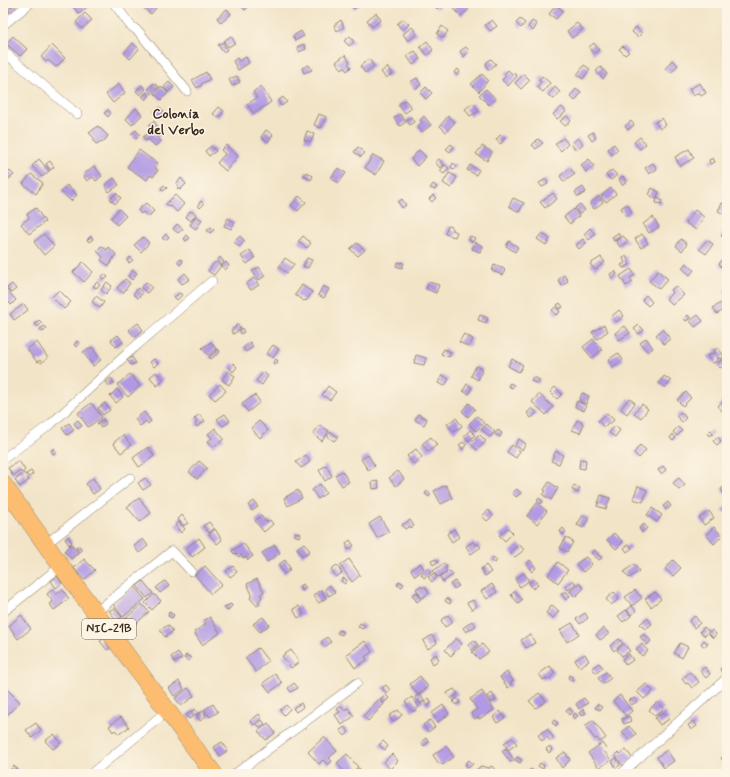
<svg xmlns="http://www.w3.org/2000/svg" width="730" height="777" font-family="Mynerve,sans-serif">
<rect width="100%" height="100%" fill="#fcf5e5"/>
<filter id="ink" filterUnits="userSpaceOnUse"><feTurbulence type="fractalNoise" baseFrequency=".025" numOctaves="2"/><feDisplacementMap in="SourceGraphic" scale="8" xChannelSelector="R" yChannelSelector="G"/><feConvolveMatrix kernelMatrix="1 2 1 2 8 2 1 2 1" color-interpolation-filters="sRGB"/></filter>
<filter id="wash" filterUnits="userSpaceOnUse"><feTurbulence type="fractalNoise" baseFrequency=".012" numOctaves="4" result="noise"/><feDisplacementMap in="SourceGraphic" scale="16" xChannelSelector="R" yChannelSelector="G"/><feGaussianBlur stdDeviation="0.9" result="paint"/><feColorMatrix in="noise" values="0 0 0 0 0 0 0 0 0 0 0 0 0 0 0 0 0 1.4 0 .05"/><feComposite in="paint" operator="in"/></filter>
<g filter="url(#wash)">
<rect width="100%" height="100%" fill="#f2e4c7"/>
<g id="blocks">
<g fill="#b199e3">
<polygon points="74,3 92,3 79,14 72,5"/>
<polygon points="141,3 160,3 151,14 140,5"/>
<polygon points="239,3 253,3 245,10"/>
<polygon points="349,3 363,3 354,9"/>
<polygon points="433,3 444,3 437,9"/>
<polygon points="452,3 463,3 469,9 461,16 450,5"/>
<polygon points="14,5 18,11 11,14 8,9"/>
<polygon points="556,5 563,11 556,19 549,14"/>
<polygon points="227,9 231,14 221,23 217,18"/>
<polygon points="85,13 92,20 82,29 76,22"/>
<polygon points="376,13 381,20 372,27 367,20"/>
<polygon points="403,19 409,24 403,30 397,24"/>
<polygon points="520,19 525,23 521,28 516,23"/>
<polygon points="341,20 344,27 337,31 334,25"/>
<polygon points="492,20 497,26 490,31 485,25"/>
<polygon points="532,21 537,24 533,31 528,27"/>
<polygon points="577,23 583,29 572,38 567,31"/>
<polygon points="442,26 448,31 443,38 437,34"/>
<polygon points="412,27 417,34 408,41 403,34"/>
<polygon points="636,27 642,33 638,37 632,32"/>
<polygon points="301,31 304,36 295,41 293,36"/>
<polygon points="13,36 27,49 20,56 6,44"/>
<polygon points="231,36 235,43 228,47 224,41"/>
<polygon points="350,36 354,42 349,46 344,41"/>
<polygon points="427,41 433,50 427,55 420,47"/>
<polygon points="223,42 227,50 223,52 218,45"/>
<polygon points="133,43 139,49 130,59 124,53"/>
<polygon points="594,43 599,50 593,54 589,47"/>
<polygon points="304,44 306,49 299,52 297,47"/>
<polygon points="52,45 65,58 56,67 48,60 46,62 41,57"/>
<polygon points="623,46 629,52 625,55 619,49"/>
<polygon points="466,47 469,51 464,57 460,51"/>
<polygon points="415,51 420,59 413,65 407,56"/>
<polygon points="345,55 350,62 348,64 351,67 347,71 344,67 342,69 336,62"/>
<polygon points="246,57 249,63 238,70 233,61 237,58 239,61"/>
<polygon points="369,59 374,66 365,73 360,66"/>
<polygon points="491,59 496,64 489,70 486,65 487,64 486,63"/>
<polygon points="672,60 678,65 671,73 665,69"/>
<polygon points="309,65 312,70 304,73 302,68"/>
<polygon points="584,65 590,69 583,79 577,75"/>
<polygon points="387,67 392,74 386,78 381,72"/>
<polygon points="601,67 607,74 603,79 596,71"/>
<polygon points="458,69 460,72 456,75 454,72"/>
<polygon points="508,70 513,75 514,73 517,76 508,86 502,80 506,76 504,74"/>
<polygon points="206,72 210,79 201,84 202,85 197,88 192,80"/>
<polygon points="482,74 488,80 479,92 471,84"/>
<polygon points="524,74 530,80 521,89 515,83"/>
<polygon points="237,76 240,82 232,86 229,79"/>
<polygon points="542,76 550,83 543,92 537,87 541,82 538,80"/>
<polygon points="417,78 421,85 415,89 410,82"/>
<polygon points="169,82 174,87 168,92 164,87"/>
<polygon points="154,83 159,87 152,94 148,89"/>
<polygon points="700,83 706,93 701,96 699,92 693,96 689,89"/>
<polygon points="119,84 125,93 113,103 106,94"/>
<polygon points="142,85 146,89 140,95 136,91"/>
<polygon points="161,86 168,93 161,100 155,94"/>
<polygon points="261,86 271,102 254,114 247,104 257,98 253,92"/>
<polygon points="426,87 432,93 426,99 420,93"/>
<polygon points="555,87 560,92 554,99 548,95"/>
<polygon points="486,89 496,99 489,105 479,95"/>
<polygon points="576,89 581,93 575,101 570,96"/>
<polygon points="147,92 150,95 146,100 142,96"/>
<polygon points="283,97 287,102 281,106 278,101"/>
<polygon points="405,100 412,108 405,113 398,105"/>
<polygon points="473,103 479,111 470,116 465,109"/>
<polygon points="160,107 165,113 159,117 154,111"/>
<polygon points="219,107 224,111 219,118 213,114"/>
<polygon points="562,107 566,112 557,119 553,114"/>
<polygon points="136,108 142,115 132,125 126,119"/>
<polygon points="108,110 111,113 108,117 104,113"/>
<polygon points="319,114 326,117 321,128 314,125"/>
<polygon points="400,114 406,122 400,126 394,118"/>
<polygon points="424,116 431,125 422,132 417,126 422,123 420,120"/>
<polygon points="448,116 455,122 446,132 440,126"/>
<polygon points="567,116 571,121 565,126 560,121"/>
<polygon points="411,117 414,122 410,125 406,120"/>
<polygon points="662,118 666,125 660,129 655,122"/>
<polygon points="154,121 158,127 154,131 149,125"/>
<polygon points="631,121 634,125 628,130 625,126"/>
<polygon points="98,126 108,136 103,142 102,141 96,144 93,140 95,139 89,133"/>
<polygon points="159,129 163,133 158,137 155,133"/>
<polygon points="136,130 140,135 136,139 131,134"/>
<polygon points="266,130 273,135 268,142 261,137"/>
<polygon points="151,131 161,141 155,146 148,139 146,141 143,137"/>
<polygon points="307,131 314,134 311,142 304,140"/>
<polygon points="593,132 596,138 592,141 588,135"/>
<polygon points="500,135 505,138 501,144 496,140"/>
<polygon points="640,137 646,144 640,149 634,142"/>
<polygon points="563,138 568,144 561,151 555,144"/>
<polygon points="578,138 583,144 576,150 571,144"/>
<polygon points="538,139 543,143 536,149 532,145"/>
<polygon points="451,144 454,147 450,152 446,149"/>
<polygon points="614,144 618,150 612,155 608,149"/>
<polygon points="226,145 238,156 226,171 217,163 225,154 221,150"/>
<polygon points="211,146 216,151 209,156 205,151"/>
<polygon points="482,146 492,152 487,161 476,154"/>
<polygon points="358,147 365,153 361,157 354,152"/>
<polygon points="689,149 694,158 680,166 675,157"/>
<polygon points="139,150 158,164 155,168 158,170 153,177 150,175 147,180 127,167"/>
<polygon points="419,150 426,157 417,166 411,159"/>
<polygon points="373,155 384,161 376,175 365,168"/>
<polygon points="713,158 715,162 710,164 709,160"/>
<polygon points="39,159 49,171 42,177 32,166"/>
<polygon points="439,159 444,165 440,168 435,162"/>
<polygon points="589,159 594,166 586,172 581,165"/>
<polygon points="50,161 54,167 50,170 46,164"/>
<polygon points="453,163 457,166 454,170 451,167"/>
<polygon points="653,163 657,169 649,174 645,168"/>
<polygon points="445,165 449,168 444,174 440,171"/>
<polygon points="470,165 479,170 476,175 467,170"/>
<polygon points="94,166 102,176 96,181 93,177 87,181 84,177 85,176 84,174"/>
<polygon points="338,168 346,173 339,183 331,178"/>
<polygon points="570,168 575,174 564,182 560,176"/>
<polygon points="612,170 617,175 611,180 606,175"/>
<polygon points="10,171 14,175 9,179 6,174"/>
<polygon points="306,172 313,176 311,180 304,176"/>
<polygon points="449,173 457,177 451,188 443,183"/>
<polygon points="31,174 43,183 36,194 23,184"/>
<polygon points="724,174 727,174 727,183 725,184"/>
<polygon points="623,176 627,182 622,185 619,179"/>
<polygon points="114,178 119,185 109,192 105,185"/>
<polygon points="181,178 186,184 180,190 177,188 179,186 176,184"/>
<polygon points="546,179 548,184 542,187 539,183"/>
<polygon points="433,184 437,187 435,190 430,188"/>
<polygon points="67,185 77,195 71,201 61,192"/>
<polygon points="164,185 167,188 163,191 161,188"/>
<polygon points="583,187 586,192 578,197 575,192"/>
<polygon points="611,188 616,194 606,202 601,196"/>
<polygon points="652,188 659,192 656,199 649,195"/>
<polygon points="116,193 121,198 115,204 110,199"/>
<polygon points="553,193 557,199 545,208 540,202"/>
<polygon points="175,195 184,204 177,212 171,206 170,207 166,204"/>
<polygon points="433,195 436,198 432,202 429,199"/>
<polygon points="299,196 306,202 298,211 291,205"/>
<polygon points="599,196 603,202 594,209 590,203"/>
<polygon points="513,198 524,203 519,212 509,206"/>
<polygon points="657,198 662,200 661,204 656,203"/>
<polygon points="402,199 406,205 402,208 398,202"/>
<polygon points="201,201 204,204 200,208 198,205"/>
<polygon points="146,203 154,211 148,217 143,212 141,214 138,210"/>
<polygon points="722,203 727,206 724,214 718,211"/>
<polygon points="580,204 585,210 579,214 575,208"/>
<polygon points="627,204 632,212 626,216 621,208"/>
<polygon points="36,208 45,222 29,234 21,224 29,218 27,214"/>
<polygon points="119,209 126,216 117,225 111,218"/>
<polygon points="574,209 579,216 570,224 564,217"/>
<polygon points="695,210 704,217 696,230 686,223"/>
<polygon points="190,211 196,214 191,221 186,217"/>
<polygon points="196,216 202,220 196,229 190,225"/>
<polygon points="653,217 659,227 649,233 643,224"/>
<polygon points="228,218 235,222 231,229 224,226"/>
<polygon points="177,224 183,229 178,233 173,229"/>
<polygon points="448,226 452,227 452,230 457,232 455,237 445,234"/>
<polygon points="727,226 727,239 721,236"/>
<polygon points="211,227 214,230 210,233 207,230"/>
<polygon points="590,228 595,234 589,240 584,234"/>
<polygon points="542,233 550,239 546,245 537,239"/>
<polygon points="618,233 620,237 614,241 612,237"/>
<polygon points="44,234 54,246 44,255 34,242"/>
<polygon points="166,234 169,237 165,240 162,238"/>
<polygon points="642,234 648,243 641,248 635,239"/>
<polygon points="187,235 190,238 186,241 184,239"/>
<polygon points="91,236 93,239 89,242 87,240"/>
<polygon points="240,236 245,241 239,247 234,242"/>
<polygon points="303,236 311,243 307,248 298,242"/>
<polygon points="470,236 475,238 473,242 469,240"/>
<polygon points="623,236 628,241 620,247 616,241"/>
<polygon points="143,237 149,243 141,252 134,245"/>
<polygon points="583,239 586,243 579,249 576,245"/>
<polygon points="681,239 687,244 682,251 676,246"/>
<polygon points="707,240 713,244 706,254 699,249"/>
<polygon points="509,241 518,247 515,252 506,246"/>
<polygon points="475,242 483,246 480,252 472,249"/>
<polygon points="357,243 365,250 358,256 350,249"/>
<polygon points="101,246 107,250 108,247 116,254 109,266 101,260 103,257 97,251"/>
<polygon points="250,250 255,258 247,264 241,256"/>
<polygon points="727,254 727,268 725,270 719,264"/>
<polygon points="626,256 630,265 623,268 621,265 625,263 623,258"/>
<polygon points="130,257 133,260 129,263 127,261"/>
<polygon points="220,257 224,262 221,265 217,261"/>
<polygon points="601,257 605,262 595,270 590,264"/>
<polygon points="285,258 294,264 287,273 279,267"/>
<polygon points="307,258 312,260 308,268 303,266"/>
<polygon points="181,259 183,262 180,265 177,262"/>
<polygon points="83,262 93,272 84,282 73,272"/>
<polygon points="215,262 221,266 214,275 208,271"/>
<polygon points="226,262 229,266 225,270 222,266"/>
<polygon points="398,262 404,263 402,268 396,266"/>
<polygon points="686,263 694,270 690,275 682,268"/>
<polygon points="494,265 505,269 503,275 492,271"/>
<polygon points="259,267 265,276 259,280 252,271"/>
<polygon points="631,269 635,275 630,278 633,282 626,286 620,276"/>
<polygon points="133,270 137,273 132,280 128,276"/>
<polygon points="615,271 617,274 612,278 610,274"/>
<polygon points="658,271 668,279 659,289 649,281"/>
<polygon points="185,273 190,279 182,284 178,279"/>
<polygon points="105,274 108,277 104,280 101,277"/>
<polygon points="564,275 568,281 562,286 558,280"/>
<polygon points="254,278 259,285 251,290 246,284"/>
<polygon points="125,279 130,283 123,293 117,288"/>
<polygon points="97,282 100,285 96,288 93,286"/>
<polygon points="107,282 112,286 106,294 101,290"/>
<polygon points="146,282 152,287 147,293 141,288"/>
<polygon points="429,282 439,285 436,293 426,289"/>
<polygon points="12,284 16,289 11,293 7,288"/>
<polygon points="302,285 312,292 306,301 305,300 304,301 295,295"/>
<polygon points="323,286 329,289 324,298 318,295"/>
<polygon points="676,286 684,295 672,305 666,299 673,292 671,290"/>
<polygon points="138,288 143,293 138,298 133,294"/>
<polygon points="727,288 727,297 723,291"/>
<polygon points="7,290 16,300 11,305 9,302 3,307 3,293"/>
<polygon points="59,290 71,302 64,309 52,297"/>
<polygon points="180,293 182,295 177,300 174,297"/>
<polygon points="646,295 652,302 648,306 642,300"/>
<polygon points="96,296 104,302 100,308 92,302"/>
<polygon points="724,301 727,308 717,314 713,308"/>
<polygon points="560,303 563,307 559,309 557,305"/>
<polygon points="24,304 28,310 14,320 10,314"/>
<polygon points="556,307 560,312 556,315 552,310"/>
<polygon points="619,310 624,316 616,322 612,316"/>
<polygon points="480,315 488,318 486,323 478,320"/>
<polygon points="688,315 690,318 686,321 684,319"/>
<polygon points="698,315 703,321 695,327 690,321"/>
<polygon points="39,320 42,323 38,327 35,324"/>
<polygon points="138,323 143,330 135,337 129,330"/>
<polygon points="238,324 241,327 237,330 238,331 233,334 231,330 236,327 235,326"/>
<polygon points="604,325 608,331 597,339 592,332"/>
<polygon points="639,325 644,330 639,334 634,329"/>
<polygon points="44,326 47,328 43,332 40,329"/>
<polygon points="625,326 630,333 619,340 615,333"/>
<polygon points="242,328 244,332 241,334 239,330"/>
<polygon points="663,329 670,339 664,344 656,335"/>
<polygon points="464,334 473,339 469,347 459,342"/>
<polygon points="118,335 123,342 116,347 111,340"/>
<polygon points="646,338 653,348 648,352 640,343"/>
<polygon points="593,339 602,350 592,358 583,347"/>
<polygon points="77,341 80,344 76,347 74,345"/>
<polygon points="37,342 48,358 41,363 40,360 37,362 27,349"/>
<polygon points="211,342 216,349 208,355 202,348"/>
<polygon points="250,342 253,347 246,352 243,348"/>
<polygon points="273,345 279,349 273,358 266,354"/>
<polygon points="92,347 101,360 93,366 83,352"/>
<polygon points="718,348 724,356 720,359 718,357 717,358 718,360 713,363 707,356 716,352 714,350"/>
<polygon points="218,349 220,352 211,359 209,357"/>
<polygon points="444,349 451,352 449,357 441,354"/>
<polygon points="618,353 623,360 613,367 608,360"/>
<polygon points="416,355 426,358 424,365 414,363"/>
<polygon points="132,357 136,363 131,365 127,360"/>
<polygon points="154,359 158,363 154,367 150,362"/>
<polygon points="276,359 278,361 275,365 273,363"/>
<polygon points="512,359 523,365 519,372 508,366"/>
<polygon points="722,359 726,364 720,368 717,364"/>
<polygon points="233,363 237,367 233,372 229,367"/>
<polygon points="476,366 483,369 478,380 471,376"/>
<polygon points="228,371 235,376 229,385 222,380"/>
<polygon points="156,372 164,380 157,386 150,377"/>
<polygon points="263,372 268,376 262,385 256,381"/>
<polygon points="130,374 140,386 128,397 117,385"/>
<polygon points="442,375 449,379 445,386 438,383"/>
<polygon points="664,376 671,381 665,388 659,383"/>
<polygon points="533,377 540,380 538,384 531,381"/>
<polygon points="111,378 114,383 109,386 106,382"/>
<polygon points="510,383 514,385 512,388 508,386"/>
<polygon points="220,384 226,391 215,400 209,394"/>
<polygon points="467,384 472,387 469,394 463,391"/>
<polygon points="328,386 336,392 330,400 322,395"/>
<polygon points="555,387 562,394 557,399 550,392"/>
<polygon points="117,389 123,397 116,403 110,396"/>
<polygon points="686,392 691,398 683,406 677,400"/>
<polygon points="582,393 589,396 586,404 579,401"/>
<polygon points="539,394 553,407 546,415 532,402"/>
<polygon points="255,395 260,402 248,412 242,404"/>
<polygon points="629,398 635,403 627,414 621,409"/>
<polygon points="725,399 727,401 727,406 722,411 718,406"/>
<polygon points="577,401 586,406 584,411 575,407"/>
<polygon points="91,403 102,417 88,427 78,413"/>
<polygon points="105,403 110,410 103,415 98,408"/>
<polygon points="469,403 475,409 468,417 462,411"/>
<polygon points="642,404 648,409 641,418 634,413"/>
<polygon points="532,408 537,413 531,418 527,413"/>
<polygon points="144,412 151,421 148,424 146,421 140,426 135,419"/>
<polygon points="681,412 686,418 682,422 676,416"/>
<polygon points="607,413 614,420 610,424 609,422 604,427 598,421"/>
<polygon points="199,414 205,421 197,427 195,424 197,422 194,419"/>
<polygon points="225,414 230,421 223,426 217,419"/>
<polygon points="418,414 427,419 424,425 415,420"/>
<polygon points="477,416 484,423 476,431 469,424"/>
<polygon points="456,418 462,426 454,432 447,424"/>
<polygon points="103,419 106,424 101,428 97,423"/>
<polygon points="78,420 82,426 78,429 74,423"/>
<polygon points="577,420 584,424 580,433 572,430"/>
<polygon points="259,421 268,430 260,438 251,428"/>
<polygon points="69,423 74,430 67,435 62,428"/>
<polygon points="487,424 495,432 490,437 481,429"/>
<polygon points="320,425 329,431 322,441 313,434"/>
<polygon points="615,426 620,430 615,437 609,433"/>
<polygon points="678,427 682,431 677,436 673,432"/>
<polygon points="215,428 224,439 213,447 208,441 212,438 208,434"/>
<polygon points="470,430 475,435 469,441 464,436"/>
<polygon points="498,430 502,433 500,437 495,434"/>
<polygon points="711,430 713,434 709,436 707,433"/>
<polygon points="331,432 338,437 334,441 327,436"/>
<polygon points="479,434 486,441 477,450 470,443"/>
<polygon points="673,434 676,438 673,441 670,438"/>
<polygon points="123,435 131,445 121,453 113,443"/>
<polygon points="431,437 437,445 428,452 422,444"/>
<polygon points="718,437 721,441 717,445 713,441"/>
<polygon points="519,439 526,444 522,450 515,445"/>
<polygon points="463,442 466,445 463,449 459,445"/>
<polygon points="512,445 520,451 516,458 507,452"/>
<polygon points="640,445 646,450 639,458 634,453"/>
<polygon points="148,447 154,456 139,467 133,458"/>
<polygon points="54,448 56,453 53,454 51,450"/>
<polygon points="416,449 422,457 414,464 407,456"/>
<polygon points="556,451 563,455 559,464 551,461"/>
<polygon points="306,455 310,462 301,468 296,462"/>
<polygon points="368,455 375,466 368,470 361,459"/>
<polygon points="580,459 586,460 585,469 579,468"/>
<polygon points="19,461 25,470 22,473 20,471 13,476 8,468"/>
<polygon points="199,461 207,468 197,479 189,472"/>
<polygon points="326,465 332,476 325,481 319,470"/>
<polygon points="663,466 666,470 661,474 658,470"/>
<polygon points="31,471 33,474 29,477 26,474"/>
<polygon points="342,471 349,482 342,486 335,475"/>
<polygon points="398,471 404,479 396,486 389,478"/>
<polygon points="24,473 29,480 20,487 15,480"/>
<polygon points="93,478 100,489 93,494 86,484"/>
<polygon points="145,478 151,485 143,490 138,483"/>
<polygon points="679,478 685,485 679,490 673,483"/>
<polygon points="378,481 379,488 373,489 372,482"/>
<polygon points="549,482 558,488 551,500 543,495 546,491 544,490"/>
<polygon points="320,484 326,493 318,499 312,490"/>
<polygon points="446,485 453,498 441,504 434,491"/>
<polygon points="574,485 580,488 578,493 572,490"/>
<polygon points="727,485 727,492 724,494 721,489"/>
<polygon points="638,486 647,490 643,502 633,499"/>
<polygon points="517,489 521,493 516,497 512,493"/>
<polygon points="298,490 302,498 288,506 284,498"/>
<polygon points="427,491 431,494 429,497 425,494"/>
<polygon points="601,495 610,498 606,509 597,506"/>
<polygon points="139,498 151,513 140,522 127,507"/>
<polygon points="539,498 543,501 541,504 537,501"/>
<polygon points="254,501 258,507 252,511 248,505"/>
<polygon points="668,502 671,506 666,510 663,506"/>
<polygon points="537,503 547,511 537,524 527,516"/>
<polygon points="725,507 727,510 724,513 722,510"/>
<polygon points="652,508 662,515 657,522 647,515"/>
<polygon points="489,510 493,516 487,521 482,516"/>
<polygon points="709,511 714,518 704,525 699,518"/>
<polygon points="182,515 188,523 183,526 178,519"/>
<polygon points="583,515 589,518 583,528 577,525"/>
<polygon points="261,516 266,522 270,520 273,524 264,532 255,521"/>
<polygon points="380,517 389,532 377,538 369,524"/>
<polygon points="410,520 414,526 411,528 410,526 405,529 402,525"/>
<polygon points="179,522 185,529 181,533 175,525"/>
<polygon points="209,522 214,529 209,533 203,526"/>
<polygon points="644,524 647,528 642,533 639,528"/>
<polygon points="714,527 722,536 714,544 706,535"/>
<polygon points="508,528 513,533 505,541 499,535"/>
<polygon points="563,528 566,532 563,535 560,531"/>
<polygon points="215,529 222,540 217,544 209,534"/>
<polygon points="454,529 459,537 452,542 447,534"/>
<polygon points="296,532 301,534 299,537 294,535"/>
<polygon points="614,533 623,542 616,549 607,540"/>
<polygon points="68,536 72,542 69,545 65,539"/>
<polygon points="566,537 573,542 567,552 560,548"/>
<polygon points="199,538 205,547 192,557 186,548"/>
<polygon points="143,539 148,546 139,553 134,546"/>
<polygon points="350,540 354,546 348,550 346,543"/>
<polygon points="473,542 475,545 478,544 481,547 471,554 466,546"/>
<polygon points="243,543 253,556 248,560 246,557 243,558 241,555 239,557 235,553 234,554 232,551"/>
<polygon points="304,543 310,551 302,556 297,548"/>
<polygon points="71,544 78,553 71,559 64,551"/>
<polygon points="519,544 524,550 515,557 510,552"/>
<polygon points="629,544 632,548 627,552 624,548"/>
<polygon points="275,545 280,553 267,562 262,553"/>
<polygon points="79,546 82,549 79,552 76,548"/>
<polygon points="595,550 602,558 599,560 591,553"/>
<polygon points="493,557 497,560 495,563 491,561"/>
<polygon points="586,557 592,564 583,572 576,564"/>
<polygon points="84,559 95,570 84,580 74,568"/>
<polygon points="349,559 360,575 352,582 340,565"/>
<polygon points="436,559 438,562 433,565 431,561"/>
<polygon points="285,560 290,568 288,569 290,570 284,574 278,565"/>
<polygon points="530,560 536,568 532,572 526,564"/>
<polygon points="673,560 681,568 673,576 665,569"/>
<polygon points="558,562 568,570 558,583 548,575"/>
<polygon points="420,563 424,569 415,576 411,570"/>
<polygon points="444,563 447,567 445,568 447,571 438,577 433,571"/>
<polygon points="634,564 639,571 629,578 624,572"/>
<polygon points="337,565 342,573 336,577 331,569"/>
<polygon points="486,565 491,572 485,576 481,569"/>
<polygon points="205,566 222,585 211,594 195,575"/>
<polygon points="233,566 237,572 230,577 226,571"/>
<polygon points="428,568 431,572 424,578 421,574"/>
<polygon points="450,571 453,575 443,582 440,577"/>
<polygon points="434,573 437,578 432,582 428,577"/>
<polygon points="524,573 529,581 520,587 515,579"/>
<polygon points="57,576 62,583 56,588 51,581"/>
<polygon points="343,578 347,580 345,584 341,581"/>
<polygon points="257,579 264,592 260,595 262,597 261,598 261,599 258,602 260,604 257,606 250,598 252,594 247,584"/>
<polygon points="534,579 538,585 533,589 529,583"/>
<polygon points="573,580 576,584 568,590 565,586"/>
<polygon points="143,581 153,593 147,598 137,586"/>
<polygon points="165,581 169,586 160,593 156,588"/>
<polygon points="399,581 404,584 402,587 397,585"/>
<polygon points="455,581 459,586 454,589 450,584"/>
<polygon points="579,583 584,588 575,597 570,591"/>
<polygon points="303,584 306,588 302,591 299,586"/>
<polygon points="492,584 497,592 487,599 481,591"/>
<polygon points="330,585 335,592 329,596 325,589"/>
<polygon points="421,586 422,588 425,586 429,593 422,598 416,589"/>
<polygon points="134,587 145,599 123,617 113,604"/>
<polygon points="53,589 56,594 63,590 69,599 54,610 50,604 53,602 47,594"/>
<polygon points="321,590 326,598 319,603 313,595"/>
<polygon points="635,590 642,598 632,606 625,597"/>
<polygon points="515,591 522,600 518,603 511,595"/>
<polygon points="566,591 570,596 566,600 561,594"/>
<polygon points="417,592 421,599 417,602 412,595"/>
<polygon points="614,592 619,599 611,605 606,599"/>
<polygon points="655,592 661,599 651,607 645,599"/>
<polygon points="154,594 161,601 152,610 145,603"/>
<polygon points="447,598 451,601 450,604 445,601"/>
<polygon points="473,600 477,606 472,610 467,603"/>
<polygon points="142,604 149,612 123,635 116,627"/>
<polygon points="231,604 232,606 227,611 224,607"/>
<polygon points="552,605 559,611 553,618 546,613"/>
<polygon points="299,606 304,614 298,618 293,609"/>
<polygon points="632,606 636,611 631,615 627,610"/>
<polygon points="114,608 122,617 117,621 109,611"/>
<polygon points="626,610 631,616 623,622 618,616"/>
<polygon points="169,612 174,615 172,618 168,616"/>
<polygon points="585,613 588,618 580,624 576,619"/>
<polygon points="21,615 31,629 18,639 9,626"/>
<polygon points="448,615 453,622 445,627 441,620"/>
<polygon points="695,616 700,623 694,628 689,621"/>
<polygon points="210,617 220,633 202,645 194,632 206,624 203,621"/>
<polygon points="263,617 269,625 260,632 253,624"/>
<polygon points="647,618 652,624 645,629 640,624"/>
<polygon points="472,621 476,626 466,632 463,628"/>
<polygon points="360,623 365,626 363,629 358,627"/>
<polygon points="572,623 579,634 567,642 560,630"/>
<polygon points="168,625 173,631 165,637 160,630"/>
<polygon points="704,627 709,631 705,636 700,632"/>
<polygon points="604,628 609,634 600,640 596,635"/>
<polygon points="339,630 344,632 342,635 337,633"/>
<polygon points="712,630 716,634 713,638 709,634"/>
<polygon points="530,634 535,643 526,648 521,640"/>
<polygon points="645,634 651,641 647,645 640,637"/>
<polygon points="432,635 437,643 428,649 423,641"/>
<polygon points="106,637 113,645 107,650 100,641"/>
<polygon points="327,637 331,642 325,647 321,642"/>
<polygon points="456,638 462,644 451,656 445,650"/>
<polygon points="619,639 623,643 614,651 610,646"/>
<polygon points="474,640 478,645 472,650 468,645"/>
<polygon points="704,640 708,644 705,647 701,644"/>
<polygon points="365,641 372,652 365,657 367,660 355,668 346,655"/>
<polygon points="680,643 688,647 682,658 674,653"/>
<polygon points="482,644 489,652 479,659 472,652"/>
<polygon points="624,644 630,651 622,656 617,650"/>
<polygon points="642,644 648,651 642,656 636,649"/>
<polygon points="258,648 268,661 256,672 245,658"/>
<polygon points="291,650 299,662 291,668 282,656"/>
<polygon points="178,652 182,658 175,663 171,657"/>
<polygon points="436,654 439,660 433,664 430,658"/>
<polygon points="585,654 589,661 579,667 575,660"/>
<polygon points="629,654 633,660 626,665 622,659"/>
<polygon points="186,655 191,658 189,661 184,658"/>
<polygon points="599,663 603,668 596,673 592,668"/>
<polygon points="725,665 727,668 727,671 724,674 720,669"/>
<polygon points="550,666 555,673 548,680 546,678 543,680 539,674"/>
<polygon points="705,667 710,674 706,678 700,671"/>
<polygon points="507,672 513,681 510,683 512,685 508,688 500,677"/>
<polygon points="606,672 611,678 603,684 598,678"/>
<polygon points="690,672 699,682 692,688 688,683 686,684 682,679"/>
<polygon points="275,674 282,683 270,692 263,683"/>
<polygon points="569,675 574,678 572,681 568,678"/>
<polygon points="420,676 428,687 418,695 410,684"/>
<polygon points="179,681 184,689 174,696 169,688"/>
<polygon points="294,683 298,688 291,692 288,688"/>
<polygon points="646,684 653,691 644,699 637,692"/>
<polygon points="386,685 390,690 386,693 382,688"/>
<polygon points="4,686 20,702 6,716 3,713"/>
<polygon points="188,688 194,696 181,706 175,698"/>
<polygon points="454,689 458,694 451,699 447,693"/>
<polygon points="482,691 494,710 479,719 478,717 475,719 471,713 477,709 470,699"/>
<polygon points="492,693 496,700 491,703 487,696"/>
<polygon points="539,693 546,701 536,708 529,701"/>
<polygon points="420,694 424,701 420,704 415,697"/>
<polygon points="386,695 389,698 384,703 380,700"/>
<polygon points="620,695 632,711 626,716 613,701"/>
<polygon points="412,697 419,707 413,712 405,702"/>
<polygon points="429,698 432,703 427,706 424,702"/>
<polygon points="457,698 460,702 456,705 453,701"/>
<polygon points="584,698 588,703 579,709 576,704"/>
<polygon points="635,698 637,702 631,705 629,700"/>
<polygon points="379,699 384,704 368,721 363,716"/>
<polygon points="657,702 664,708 655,716 649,710"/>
<polygon points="301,703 303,707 296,712 293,708"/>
<polygon points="213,704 218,712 210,717 204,710"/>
<polygon points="597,704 602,707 600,710 595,708"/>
<polygon points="286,705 290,709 284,715 280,710"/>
<polygon points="443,705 449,714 438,722 432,713"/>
<polygon points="342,706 344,710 348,708 354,716 342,725 335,715 340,712 337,709"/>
<polygon points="570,708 573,712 569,715 566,711"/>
<polygon points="195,709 198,713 189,719 186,715"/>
<polygon points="583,709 586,713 581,716 579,713"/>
<polygon points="398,710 402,715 393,722 389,716"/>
<polygon points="203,711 206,716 200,721 197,715"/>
<polygon points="500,711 505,718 497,723 493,717"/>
<polygon points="664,712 669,719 660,725 655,718"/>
<polygon points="575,713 578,716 574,719 572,716"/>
<polygon points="259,714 262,718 254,725 250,721"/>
<polygon points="629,716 631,721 624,724 622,719"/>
<polygon points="121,717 129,727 119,734 115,730 113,732 109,726"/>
<polygon points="262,720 265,724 260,728 257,724"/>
<polygon points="430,720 435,727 428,732 423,725"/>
<polygon points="554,720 558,723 556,726 552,723"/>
<polygon points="593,720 606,738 600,742 597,738 595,739 585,726"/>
<polygon points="694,721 697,726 691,730 688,725"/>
<polygon points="36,723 41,730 32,738 26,730"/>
<polygon points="268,723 275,733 266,740 258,731"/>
<polygon points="629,726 636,734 629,740 622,732"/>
<polygon points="345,727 349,732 345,736 340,730"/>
<polygon points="547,729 554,738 550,741 547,737 542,741 538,735"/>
<polygon points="54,734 61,743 53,749 45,741"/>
<polygon points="324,737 337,751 329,758 332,761 328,765 323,760 319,764 308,752"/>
<polygon points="426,738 429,742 424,746 421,742"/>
<polygon points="512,738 517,744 508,750 504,743"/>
<polygon points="383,741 388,746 385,750 379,745"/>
<polygon points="222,742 228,750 220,756 214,747"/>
<polygon points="602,743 606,749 604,751 611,760 599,768 588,753"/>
<polygon points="446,746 454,757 442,765 441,763 439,764 433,755"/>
<polygon points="550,746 552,750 549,753 546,749"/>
<polygon points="506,748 514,760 510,762 502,751"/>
<polygon points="626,750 633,759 623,766 615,755 618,752 620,754"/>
<polygon points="667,750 674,761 664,768 657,757"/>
<polygon points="565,752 570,760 562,768 556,758"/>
<polygon points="347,754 358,767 350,774 346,774 337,763"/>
<polygon points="392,754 398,761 390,769 384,762"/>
<polygon points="727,754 727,766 721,758"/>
<polygon points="517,757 522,760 520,763 515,760"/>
<polygon points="616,758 620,765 616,768 612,761"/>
<polygon points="469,760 473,764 468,768 465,764"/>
<polygon points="540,763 544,766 543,769 538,766"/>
<polygon points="14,766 22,774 6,774"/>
<polygon points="481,766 489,768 492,766 495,770 492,772 494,774 471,774"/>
<polygon points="359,768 364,774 352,774"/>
<polygon points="531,769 535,774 524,774"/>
</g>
</g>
</g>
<g filter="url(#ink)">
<use href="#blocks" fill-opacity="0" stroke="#968772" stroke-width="1"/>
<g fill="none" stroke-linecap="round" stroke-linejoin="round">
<defs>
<g id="street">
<polyline points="114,3 130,25 139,32 187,91"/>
<polyline points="3,25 30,3"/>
<polyline points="3,51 77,114"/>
<polyline points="3,459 51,424 130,351 212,281"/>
<polyline points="46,544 130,478"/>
<polyline points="3,612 61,566"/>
<polyline points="96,612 172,551 191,571"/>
<polyline points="91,774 167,711"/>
<polyline points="235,774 357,683"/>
<polyline points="621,774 727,678"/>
</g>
<polyline id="highway" points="3,484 61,566 214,774"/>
</defs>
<use href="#street" stroke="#968772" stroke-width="10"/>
<use href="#highway" stroke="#968772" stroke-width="18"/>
<use href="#street" stroke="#fff" stroke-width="9"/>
<use href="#highway" stroke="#fcbd6f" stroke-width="17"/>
</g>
</g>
<g text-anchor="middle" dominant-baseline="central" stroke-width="3" stroke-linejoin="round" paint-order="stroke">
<rect fill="#fcf5e5" stroke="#75675a" stroke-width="1" x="82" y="619" width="54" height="20" rx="3"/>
<g font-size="12" font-weight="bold" fill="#3b2a1e">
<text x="109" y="629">NIC-21B</text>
</g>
<g font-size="14" font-weight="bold" fill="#3b2a1e" stroke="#fcf5e5">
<text x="176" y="114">Colonia<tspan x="176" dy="16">del Verbo</tspan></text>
</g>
</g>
<rect width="730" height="777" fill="none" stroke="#fcf5e5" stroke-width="16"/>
</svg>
